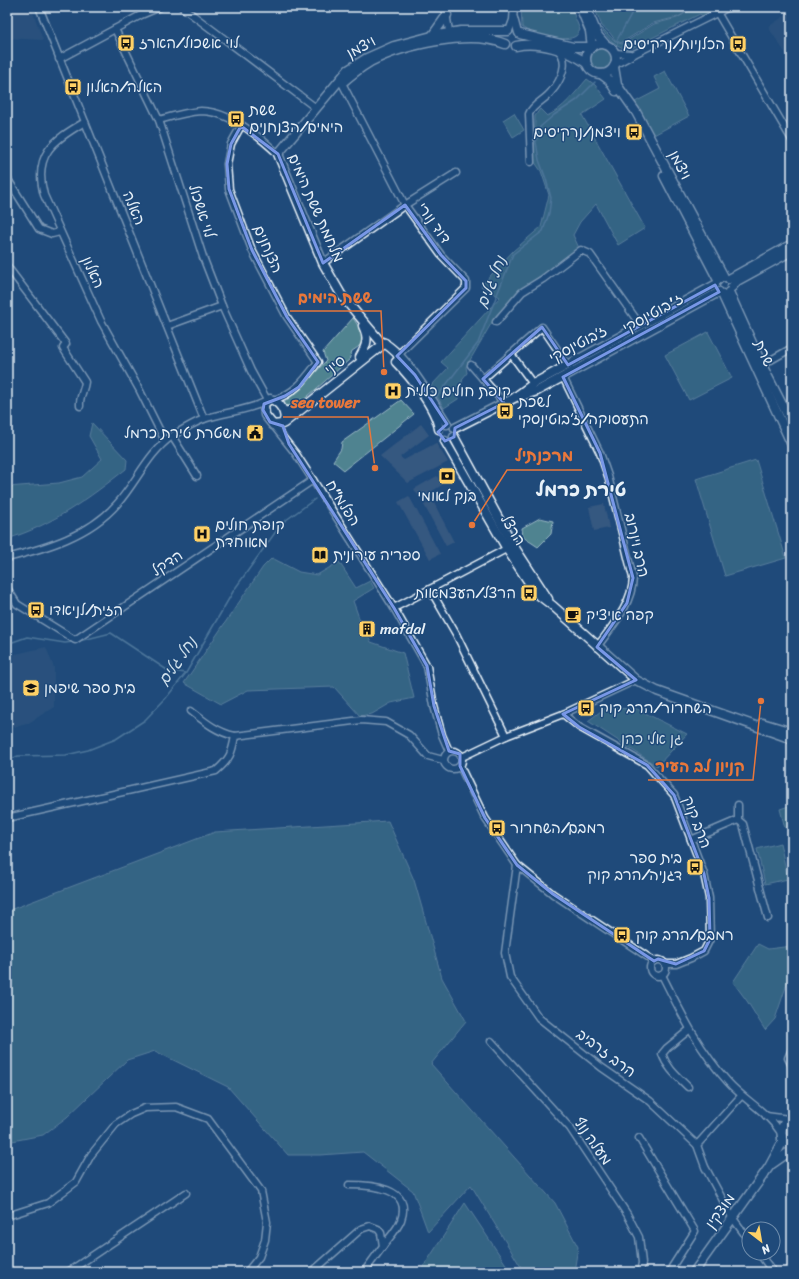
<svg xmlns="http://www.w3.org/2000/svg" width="799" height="1279" font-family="Sriracha,'Playpen Sans Hebrew',sans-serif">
<rect width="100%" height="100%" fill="#1f4a7a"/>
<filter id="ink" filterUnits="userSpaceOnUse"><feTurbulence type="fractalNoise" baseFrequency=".025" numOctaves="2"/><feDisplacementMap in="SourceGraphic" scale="8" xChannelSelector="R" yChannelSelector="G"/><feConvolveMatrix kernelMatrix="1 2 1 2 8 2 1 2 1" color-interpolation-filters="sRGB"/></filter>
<g filter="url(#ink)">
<g fill="#365880">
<polygon points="7,7 31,7 43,40 7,38"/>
<polygon points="792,11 792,63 768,27"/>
<polygon points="421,424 429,435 400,457 404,460 436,443 448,462 408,483 380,456"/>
<polygon points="437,476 442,485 429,493 432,499 426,503 422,497 420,498 414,489"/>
<polygon points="409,496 440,554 430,559 398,502"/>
<polygon points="433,501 454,542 446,546 424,505"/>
<polygon points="604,504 609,528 594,531 589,507"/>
<polygon points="46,647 54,668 54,707 27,724 7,729 7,656"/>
</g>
<g fill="#4f8390" stroke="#9cbac4">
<path d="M521,7H571L580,30C578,33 577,36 574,37C563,42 531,35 522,27Z"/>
<polygon points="594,7 694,7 678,17 653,23 621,43 615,40 610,33 602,26"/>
<path d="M696,7H723L704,17L700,14L628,50C617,46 606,39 602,28C608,33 614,43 622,44L654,24L677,18Z"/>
<circle cx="601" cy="58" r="11"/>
<polygon points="665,71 689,116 652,136 635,102 660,89 654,77"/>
<path d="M587,79L595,85L606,99L582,115L645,228L618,245L596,204L580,222L573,235L579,248L515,294L495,317L466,367L467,373L463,378L458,399L444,408L431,386L448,368L441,362L500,297L481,286L513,251L541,227L549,195L541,171L534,161L535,116L540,109L547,116C563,109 575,93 587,79Z"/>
<polygon points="514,113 524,130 513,137 503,120"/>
<path d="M353,318C362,332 370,341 352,351L349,360L299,404L289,408L283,403L300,389L326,361L323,352Z"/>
<polygon points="708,332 732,378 689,400 665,355"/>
<polygon points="401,400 414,414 344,470 333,461 341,449 342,442"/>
<path d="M92,423L127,460L126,469C89,498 53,525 7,539V487L59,483L82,477L102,459L89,436Z"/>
<polygon points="756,460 786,558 725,576 696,479"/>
<polygon points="540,518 553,521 551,534 538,547 523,537 522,528"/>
<polygon points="272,558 299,572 317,575 339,562 356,588 370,581 374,588 353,601 363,629 371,642 403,653 414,698 391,703 372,714 360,716 334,687 248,690 221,704 184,683 263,567"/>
<polygon points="605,708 637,709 687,734 657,766 588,721"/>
<polygon points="789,806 792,817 792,826 785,828 780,809"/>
<polygon points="388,821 414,880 442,978 466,1021 431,1064 555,1203 578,1247 574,1272 524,1272 471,1185 428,1232 413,1191 363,1152 320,1155 288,1155 228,1087 155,1051 127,1060 67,1117 43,1135 7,1142 7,911 215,832"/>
<polygon points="780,843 788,879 765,884 757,849"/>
<polygon points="758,944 768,949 792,946 792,969 775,1019 765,1030 747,1001 733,982"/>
<polygon points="465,1203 511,1272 420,1272"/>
</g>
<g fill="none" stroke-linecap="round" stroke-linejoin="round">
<g stroke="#84a9c1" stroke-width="1.5">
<polyline points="617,40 635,7"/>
<polyline points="436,398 478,343 513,254 543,231 549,213 551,198 546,179 539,160 536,142 540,127 554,115 577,100 595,82"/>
<polyline points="79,641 111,633 167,670 185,673"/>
<polyline points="7,644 27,637 65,643 73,642"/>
<polyline points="7,761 18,756 66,755 88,750 116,739 145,720 166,698 186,673 234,590 282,523 315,499"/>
</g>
<defs>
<g id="minor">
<polyline points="39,7 204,419"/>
<polyline points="182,7 316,108"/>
<polyline points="445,7 450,37"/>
<polyline points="718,14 792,140"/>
<polyline points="514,18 518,33"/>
<polyline points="115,29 159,120 203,257 222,306 251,371 267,400"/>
<polyline points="509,31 513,20 514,7"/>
<polyline points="615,53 630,54"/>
<polyline points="59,59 141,15 160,7"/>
<polyline points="614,65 636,53 729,7"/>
<polyline points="342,83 405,205 441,255 466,281 466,288 397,356"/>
<path d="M159,120C173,116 186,112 201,111C229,111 259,136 278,154"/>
<path d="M85,122C53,140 33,155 44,195L101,321L139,389L165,441"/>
<path d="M241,126L231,144L227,164L229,189L252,250L287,317L318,362C305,379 296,393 274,400"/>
<path d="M531,162L529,114C533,104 545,100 551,92C561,81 570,61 558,50"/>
<polyline points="7,178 39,229 52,234 60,232"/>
<polyline points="323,263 405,205 456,173"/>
<path d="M7,266L66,344L63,348L85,382C84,391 79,397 80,406"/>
<polyline points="496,322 522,292 543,279 581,250 590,254 641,326"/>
<polyline points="167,326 222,306"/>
<polyline points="511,354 533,384"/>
<polyline points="471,365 504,403"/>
<polyline points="762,365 792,348"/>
<path d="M563,377L600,453L608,476L633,578C632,605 612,626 597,647"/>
<polyline points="483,379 542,327 568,365"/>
<polyline points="273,425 296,454 313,480 394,608 427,666 434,706 442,735 449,751"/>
<polyline points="172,436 197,476"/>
<path d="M7,558C46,548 89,536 117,504C136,483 148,453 172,436C182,430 193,423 204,419C225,412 246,411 265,402"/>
<polyline points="7,588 17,604 75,640 313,480"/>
<polyline points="430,589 456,634 506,736"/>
<polyline points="394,608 510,547"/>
<path d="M191,711C205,722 217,732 235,736L361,720L386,722L409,735L428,756L443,760"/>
<polyline points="563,714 579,727 647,765 674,795 704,874 709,898 710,939 704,951 691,958 676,964 665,964"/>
<circle cx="453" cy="760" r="9"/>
<polyline points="462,757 506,736 563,714 636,680"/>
<polyline points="460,766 485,818 517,865 553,894 654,961"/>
<polyline points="738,805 738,820 743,824 768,918"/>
<path d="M7,818L216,771C230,759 232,753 235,736"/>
<polyline points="691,840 738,820"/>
<polyline points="517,865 505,953 510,977 539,1018 601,1067 650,1101 697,1145 705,1167 732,1217 749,1240"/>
<circle cx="658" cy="968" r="8"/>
<path d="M662,975C681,1013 699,1050 728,1082C744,1100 768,1112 781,1133"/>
<polyline points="491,1041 570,1128 627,1214 639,1237 642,1263 640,1272"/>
<polyline points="792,1049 788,1058 792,1066"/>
<path d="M688,1087C678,1077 667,1068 662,1054L667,1048L689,1030"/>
<polyline points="766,1116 789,1119"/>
<polyline points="639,1138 695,1231 672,1267 678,1272"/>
<polyline points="697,1145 741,1096"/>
<path d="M349,1185C370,1185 413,1187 401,1220C397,1230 389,1238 383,1246"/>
<polyline points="7,1216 48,1203 76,1182 91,1155 116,1124 131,1114 145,1108 176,1107 208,1119 261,1191 267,1222 265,1240 259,1257 247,1272"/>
<polyline points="759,1253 773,1272"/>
<polyline points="68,1272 186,1193"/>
<polyline points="312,1272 361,1229 370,1226 378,1229 381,1233 383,1246 364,1272"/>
</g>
<g id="tertiary">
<polyline points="580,7 590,31 592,47"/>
<polyline points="586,7 598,36 605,44"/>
<polyline points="520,34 573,47 591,47"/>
<polyline points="432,36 447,15"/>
<circle cx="601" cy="59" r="15"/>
<path d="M516,46C537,41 569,50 586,63"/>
<polyline points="614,67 617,85 636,112 724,277"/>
<polyline points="601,74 609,80 616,91"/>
<path d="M343,82C351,75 360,68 370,62C402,45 471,29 505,44"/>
<polyline points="664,176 718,280"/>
<polyline points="729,279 792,244"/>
<polyline points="732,287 737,281 792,251"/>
<polyline points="729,292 762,365 792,424"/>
<polyline points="722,294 792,445"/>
<path d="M360,357C367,345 369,338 363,326"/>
<path d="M396,362C411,377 436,408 439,429"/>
<polyline points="519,397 537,391 719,292"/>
<path d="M270,399C280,401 289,416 282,424L273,425L265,415L264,404Z"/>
<polyline points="284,412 293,410 302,405"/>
<polyline points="284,423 385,343"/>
<path d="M447,424C432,401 405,352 380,341L342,296L323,263L278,154L348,70L367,58L394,46L432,36L461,31H508"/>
<polyline points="455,428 514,398 533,384 715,285"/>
<polyline points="454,437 513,545 548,599"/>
<polyline points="445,441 507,549 536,593 553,606 636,680 657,691 792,739"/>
<polyline points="762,723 792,732"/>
<path d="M792,1117C778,1123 778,1142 792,1147"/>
<polyline points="772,1164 792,1150"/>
<polyline points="694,1272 769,1167 782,1143 782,1137"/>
</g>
</defs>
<use href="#minor" stroke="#e8f1f8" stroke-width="9"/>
<use href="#tertiary" stroke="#e8f1f8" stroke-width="11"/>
<use href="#minor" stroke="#1f4a7a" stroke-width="6"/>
<use href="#tertiary" stroke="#1f4a7a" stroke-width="8"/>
</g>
</g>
<path d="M0 0H799V1279H0ZM241,126L278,154L323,263L405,205L441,255L466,281V288L397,356L415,375L447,424L438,432L445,441L454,437L455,428L504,403L483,379L542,327L568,365L715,285L719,292L563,377L600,453L633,578L627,603L597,647L636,680L563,714L579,727L647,765L674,795L704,874L709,898L710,939L704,951L676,964L658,959L654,961L553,894L517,865L485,818L460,766V754L449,751L434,706L427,666L394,608L289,444L283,426L270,422L263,410L264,404L285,396L299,387L318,362L287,317L252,250L229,189L227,164L231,144Z" fill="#1f4a7a" fill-opacity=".55" fill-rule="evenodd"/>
<path fill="none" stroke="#7897e6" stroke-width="3" stroke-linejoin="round" d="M241,126L278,154L323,263L405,205L441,255L466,281V288L397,356L415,375L447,424L438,432L445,441L454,437L455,428L504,403L483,379L542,327L568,365L715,285L719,292L563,377L600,453L633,578L627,603L597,647L636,680L563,714L579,727L647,765L674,795L704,874L709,898L710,939L704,951L676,964L658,959L654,961L553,894L517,865L485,818L460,766V754L449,751L434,706L427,666L394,608L289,444L283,426L270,422L263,410L264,404L285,396L299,387L318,362L287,317L252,250L229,189L227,164L231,144Z"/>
<defs>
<symbol id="bus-square" viewBox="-11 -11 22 22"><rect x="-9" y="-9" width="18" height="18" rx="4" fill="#ffd166" stroke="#1f4a7a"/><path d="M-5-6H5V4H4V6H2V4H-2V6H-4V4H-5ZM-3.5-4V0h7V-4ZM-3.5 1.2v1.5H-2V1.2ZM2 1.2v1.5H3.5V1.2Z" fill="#111"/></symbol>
<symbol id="hospital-square" viewBox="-11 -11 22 22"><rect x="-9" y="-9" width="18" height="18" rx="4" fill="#ffd166" stroke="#1f4a7a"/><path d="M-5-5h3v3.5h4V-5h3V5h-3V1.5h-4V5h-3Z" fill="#111"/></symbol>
<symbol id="civic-square" viewBox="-11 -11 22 22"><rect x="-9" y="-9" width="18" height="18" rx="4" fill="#ffd166" stroke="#1f4a7a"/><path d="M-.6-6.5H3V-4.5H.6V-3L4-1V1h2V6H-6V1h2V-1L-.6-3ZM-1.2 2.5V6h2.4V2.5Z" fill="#111"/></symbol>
<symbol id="bank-square" viewBox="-11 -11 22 22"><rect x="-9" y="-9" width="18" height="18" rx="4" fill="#ffd166" stroke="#1f4a7a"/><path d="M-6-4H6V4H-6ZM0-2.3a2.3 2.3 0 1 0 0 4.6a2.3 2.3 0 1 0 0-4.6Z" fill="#111"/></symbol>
<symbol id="library-square" viewBox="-11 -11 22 22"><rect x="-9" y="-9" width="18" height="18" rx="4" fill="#ffd166" stroke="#1f4a7a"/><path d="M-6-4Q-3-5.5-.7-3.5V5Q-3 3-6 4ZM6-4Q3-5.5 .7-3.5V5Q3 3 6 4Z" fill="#111"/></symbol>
<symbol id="cafe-square" viewBox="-11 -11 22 22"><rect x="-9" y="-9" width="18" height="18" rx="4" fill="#ffd166" stroke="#1f4a7a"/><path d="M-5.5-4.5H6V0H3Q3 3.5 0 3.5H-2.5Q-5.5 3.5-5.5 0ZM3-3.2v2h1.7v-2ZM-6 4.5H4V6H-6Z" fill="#111"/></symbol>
<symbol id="building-square" viewBox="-11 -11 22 22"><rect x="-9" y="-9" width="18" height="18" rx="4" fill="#ffd166" stroke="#1f4a7a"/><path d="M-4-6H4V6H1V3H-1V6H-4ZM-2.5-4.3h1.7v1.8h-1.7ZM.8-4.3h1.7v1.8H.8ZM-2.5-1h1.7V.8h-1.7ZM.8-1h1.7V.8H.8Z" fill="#111"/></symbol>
<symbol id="school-square" viewBox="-11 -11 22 22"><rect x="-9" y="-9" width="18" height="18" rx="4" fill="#ffd166" stroke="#1f4a7a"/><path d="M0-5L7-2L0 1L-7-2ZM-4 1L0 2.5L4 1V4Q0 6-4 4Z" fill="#111"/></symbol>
</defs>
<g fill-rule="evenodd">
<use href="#bus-square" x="116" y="33" width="20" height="20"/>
<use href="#bus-square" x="728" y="34" width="20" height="20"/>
<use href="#bus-square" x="63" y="77" width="20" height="20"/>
<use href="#bus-square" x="226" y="109" width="20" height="20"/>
<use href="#bus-square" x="624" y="122" width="20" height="20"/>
<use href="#hospital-square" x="383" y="381" width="20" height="20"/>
<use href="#bus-square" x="495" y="401" width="20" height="20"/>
<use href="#civic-square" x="245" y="423" width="20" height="20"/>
<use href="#bank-square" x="437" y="466" width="20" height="20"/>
<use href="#hospital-square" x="192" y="524" width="20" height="20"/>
<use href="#library-square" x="310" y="545" width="20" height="20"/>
<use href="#bus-square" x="519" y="583" width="20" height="20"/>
<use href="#bus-square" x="26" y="600" width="20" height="20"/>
<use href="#cafe-square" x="563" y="605" width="20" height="20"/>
<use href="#building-square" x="357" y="619" width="20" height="20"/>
<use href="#school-square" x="21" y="678" width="20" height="20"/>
<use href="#bus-square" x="576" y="698" width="20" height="20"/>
<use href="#bus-square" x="487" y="818" width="20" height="20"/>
<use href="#bus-square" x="685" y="857" width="20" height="20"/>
<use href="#bus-square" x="612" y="925" width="20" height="20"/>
</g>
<g text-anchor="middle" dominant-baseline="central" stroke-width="3" stroke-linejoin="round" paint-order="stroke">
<g font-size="15" fill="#e8f1f8" stroke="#1f4a7a" text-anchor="start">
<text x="139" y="43">לוי אשכול/הארז</text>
<text x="725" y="44" text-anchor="end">הכלניות/נרקיסים</text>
<text x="86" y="87">האלה/האלון</text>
<text x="249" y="110">ששת<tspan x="249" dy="17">הימים/הצנחנים</tspan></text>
<text x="621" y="132" text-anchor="end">ויצמן/נרקיסים</text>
<text x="406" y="391">קופת חולים כללית</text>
<text x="518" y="402">לשכת<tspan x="518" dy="17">התעסוקה/ז׳בוטינסקי</tspan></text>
<text x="242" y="433" text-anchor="end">משטרת טירת כרמל</text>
<text x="447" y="496" text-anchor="middle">בנק לאומי</text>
<text x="215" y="525">קופת חולים<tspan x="215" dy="17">מאוחדת</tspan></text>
<text x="333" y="555">ספריה עירונית</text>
<text x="516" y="593" text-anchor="end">הרצל/העצמאות</text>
<text x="49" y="610">הזית/לניאדו</text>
<text x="586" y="615">קפה איציק</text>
<text x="380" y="629">mafdal</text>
<text x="44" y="688">בית ספר שיפמן</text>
<text x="599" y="708">השחרור/הרב קוק</text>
<text x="510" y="828">רמבם/השחרור</text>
<text x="682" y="858" text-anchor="end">בית ספר<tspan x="682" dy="17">דגניה/הרב קוק</tspan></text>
<text x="635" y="935">רמבם/הרב קוק</text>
</g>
<g font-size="15" fill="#e8f1f8" stroke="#1f4a7a">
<text transform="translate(361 47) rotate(-29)">ויצמן</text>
<text transform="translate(680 165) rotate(62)">ויצמן</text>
<text transform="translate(134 208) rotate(68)">האלה</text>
<text transform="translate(316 208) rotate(66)">מלחמת ששת הימים</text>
<text transform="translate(202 211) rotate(72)">לוי אשכול</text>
<text transform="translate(434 223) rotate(54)">דוד נורי</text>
<text transform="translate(268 249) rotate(66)">הצנחנים</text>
<text transform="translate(93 272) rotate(65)">האלון</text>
<text transform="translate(653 313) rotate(-29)">ז'בוטינסקי</text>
<text transform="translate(578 344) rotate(-28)">ז׳בוטינסקי</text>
<text transform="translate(764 353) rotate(66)">שרת</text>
<text transform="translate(335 365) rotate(-39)">סיני</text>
<text transform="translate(343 503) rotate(58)">הפלמ"ח</text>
<text transform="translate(513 530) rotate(59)">הרצל</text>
<text transform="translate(637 545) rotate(77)">הרב וינרוב</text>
<text transform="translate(167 563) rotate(-34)">הדקל</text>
<text transform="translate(697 822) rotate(69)">הרב קוק</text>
<text transform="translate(606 1053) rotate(37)">הרב זרביב</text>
<text transform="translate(593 1141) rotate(55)">מעלה נוף</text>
<text transform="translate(720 1211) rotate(-55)">מוצקין</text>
</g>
<g font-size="15" fill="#d1e0e8" stroke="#1f4a7a">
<text x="652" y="739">גן אלי כהן</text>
</g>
<g font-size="16" font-style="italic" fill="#cfdfea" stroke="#1f4a7a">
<text transform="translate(491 282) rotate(-68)">נחל גלים</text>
<text transform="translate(177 661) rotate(-55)">נחל גלים</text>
</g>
<g font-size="19" font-weight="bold" fill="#e8f1f8" stroke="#1f4a7a">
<text x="581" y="489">טירת כרמל</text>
</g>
</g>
<path fill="none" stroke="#e8773b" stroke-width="1.5" d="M384 372L381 311H290M375 468L368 417H283M472 525L507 470H582M761 701L753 780H648"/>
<g fill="#e8773b" stroke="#1f4a7a" stroke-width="1.5">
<circle cx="384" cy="372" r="4"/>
<circle cx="375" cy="468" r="4"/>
<circle cx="472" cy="525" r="4"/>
<circle cx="761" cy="701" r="4"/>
</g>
<g font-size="16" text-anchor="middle" font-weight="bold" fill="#e8773b" stroke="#1f4a7a" stroke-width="3" stroke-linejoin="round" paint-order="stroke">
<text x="335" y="303">ששת הימים</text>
<text x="325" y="408">sea tower</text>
<text x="544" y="461">מרכנתיל</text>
<text x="700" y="772">קניון לב העיר</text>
</g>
<rect width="799" height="1279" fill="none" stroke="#1f4a7a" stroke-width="24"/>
<rect x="12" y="12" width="775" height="1255" fill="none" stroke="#e8f1f8" stroke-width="1.5" filter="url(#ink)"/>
<g transform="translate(761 1241) rotate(149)"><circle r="19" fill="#1f4a7a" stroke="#6f8dac"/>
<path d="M0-3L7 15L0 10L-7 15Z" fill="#ffd166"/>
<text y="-6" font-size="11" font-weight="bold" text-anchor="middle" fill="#e8f1f8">N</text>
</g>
</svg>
